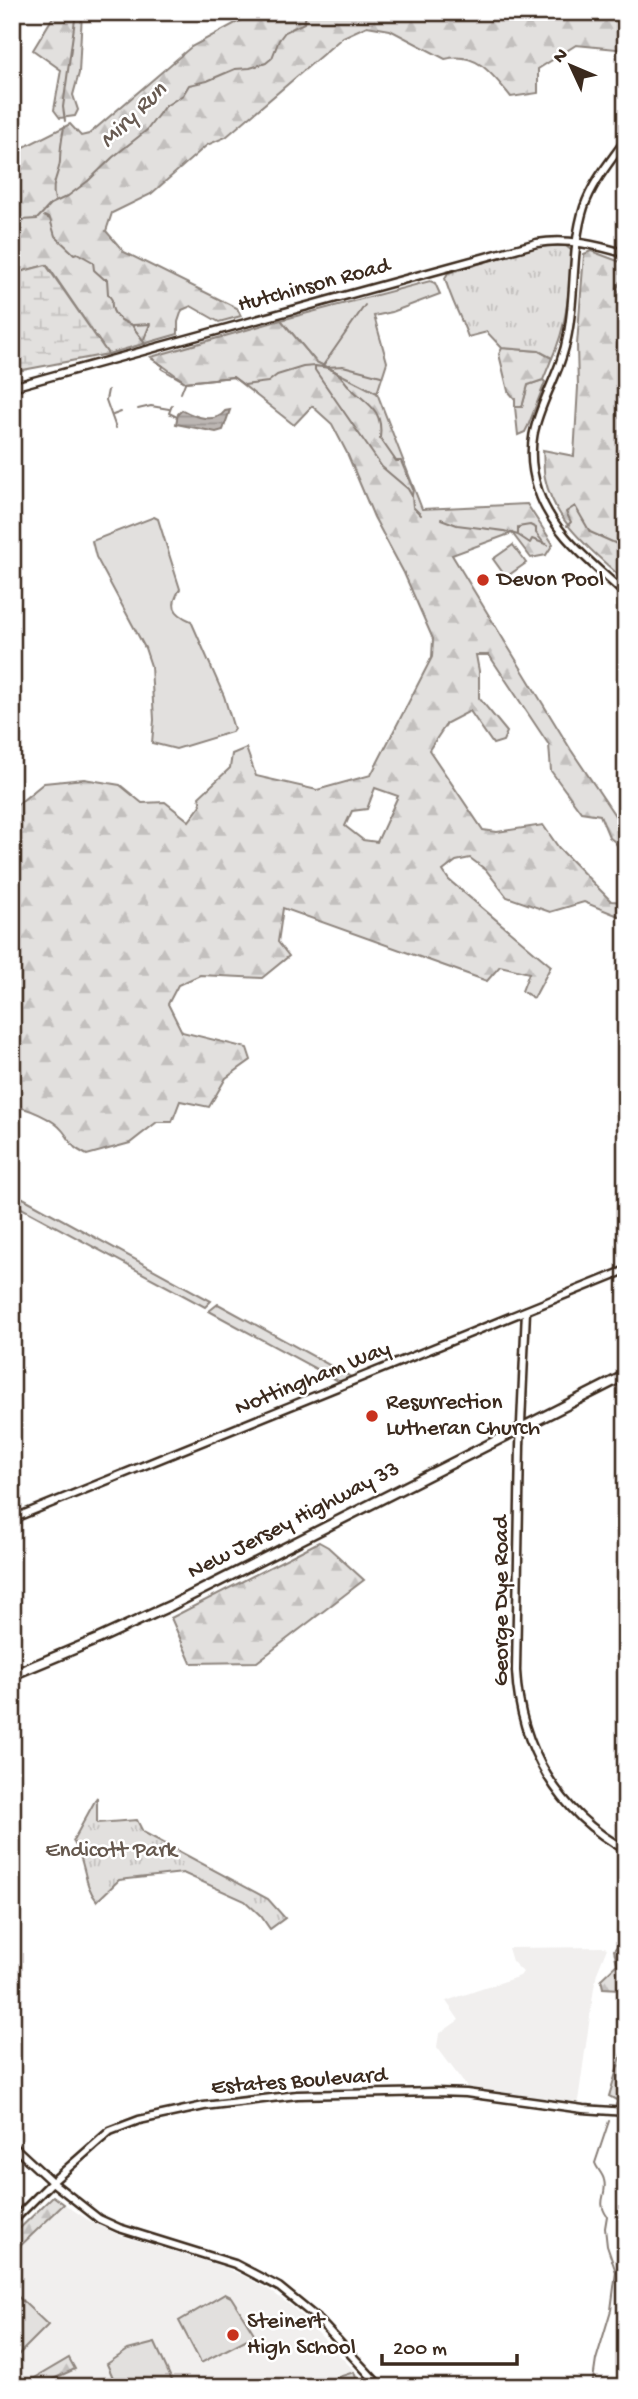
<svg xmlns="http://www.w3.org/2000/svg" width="638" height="2399" font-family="'Gochi Hand',sans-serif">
<defs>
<pattern id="forest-firs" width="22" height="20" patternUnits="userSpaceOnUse" patternTransform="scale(1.75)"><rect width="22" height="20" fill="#e2e0de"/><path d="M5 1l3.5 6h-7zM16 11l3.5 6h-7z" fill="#c3c0be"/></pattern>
<pattern id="wetland-marsh" width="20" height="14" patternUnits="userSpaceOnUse" patternTransform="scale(1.75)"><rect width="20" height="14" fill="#e2e0de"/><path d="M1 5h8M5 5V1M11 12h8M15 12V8" fill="none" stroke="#c3c0be"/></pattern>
<pattern id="park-tufts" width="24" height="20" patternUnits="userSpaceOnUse" patternTransform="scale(1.75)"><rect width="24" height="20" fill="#e2e0de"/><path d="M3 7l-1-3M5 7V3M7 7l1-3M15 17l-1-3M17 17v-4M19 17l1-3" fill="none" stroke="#c3c0be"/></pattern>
<pattern id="water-rules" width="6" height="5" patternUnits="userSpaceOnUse" patternTransform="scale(1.75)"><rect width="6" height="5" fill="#bcb6b3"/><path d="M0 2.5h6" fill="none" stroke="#9a9491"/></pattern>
</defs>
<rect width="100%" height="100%" fill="#fff"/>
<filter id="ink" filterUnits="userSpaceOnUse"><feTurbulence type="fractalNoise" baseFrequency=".0143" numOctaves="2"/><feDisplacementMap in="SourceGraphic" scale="14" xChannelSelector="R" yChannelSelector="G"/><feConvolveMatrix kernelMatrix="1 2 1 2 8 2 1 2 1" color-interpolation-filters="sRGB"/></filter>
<g filter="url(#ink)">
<g fill="#f1efee">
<polygon points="604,1947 607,1948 597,1973 594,1988 578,2101 570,2103 469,2090 437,2047 439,2034 459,2020 446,2001 520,1976 523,1972 512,1961 508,1948"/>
<polygon points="64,2204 90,2221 119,2235 224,2267 246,2277 271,2291 295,2309 370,2387 36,2387 75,2370 69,2358 33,2379 12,2380 12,2254"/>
</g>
<g fill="#e2e0de" stroke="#8e857e" stroke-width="2">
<polygon points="430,281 435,283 440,294 392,312 374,316 387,362 377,393 316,362 281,320"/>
<polygon points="543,380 545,382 528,426 525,432 518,435 515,407 522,407 528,385"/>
<path d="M154,517L158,519L180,589C170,605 172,613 191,621L224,696L234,729L232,732L176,749L152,743L154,720L151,666L145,648L96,557L92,541Z"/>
<polygon points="513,545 526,563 506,577 493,559"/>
<polygon points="12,1192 211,1301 205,1307 12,1203"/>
<polygon points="218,1304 353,1378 340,1382 209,1311"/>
<polygon points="12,2291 48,2325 16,2357 12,2353"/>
<polygon points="225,2294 231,2297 255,2335 201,2363 179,2321"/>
<polygon points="155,2343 175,2387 117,2387 107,2364 128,2350"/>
</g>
<g fill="url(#forest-firs)" stroke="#8e857e" stroke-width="2" fill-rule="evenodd">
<polygon points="56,12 82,12 79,73 73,95 78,110 75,116 60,118 54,110 61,70 33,50"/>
<path d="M256,12H626V50L576,45L538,69V93L511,97C493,75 477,51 445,59L390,30L367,26L343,37L226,137L207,145L151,194L112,213L106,231L124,252L237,308L241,316L219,322L191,306L182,310L178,322V334L108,354L47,265L12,274V153L70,124L81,136L89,134L191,47Z"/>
<path d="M591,251L626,264V272L617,288L624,307L616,353L626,356V582C594,552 554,523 545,478C543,469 544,459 543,450L574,456L578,387L577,345L584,254Z"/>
<path d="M281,320L316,362L377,393L422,509L527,504L553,544L546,555L531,558L512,533L452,555L571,750L626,832V859L615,842L609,837L600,815L581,812L551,771L549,745L489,655H476L479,671V698L507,732L503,741L493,744L470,711L447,723L429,750L483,830L497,832L543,825L559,848L611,901L626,902V919L584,902L550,912L507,897L486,870L470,858L456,861L443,871L449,880L551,966L534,998L522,991L529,973L500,966L487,981L283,908L278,942L289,956L262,978L200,975L178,985L168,1004L182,1032L247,1048L251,1060L226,1078L209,1107L180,1101L172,1122H157L130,1143L87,1155C68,1145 75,1146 63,1131C54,1119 26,1107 12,1106V809L44,783L84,779L120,785L142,803L165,802L189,821L201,805L199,797L230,768L232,754L246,748L256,776L317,790L371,775L432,657L433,639L404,573L374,517L347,453L332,424L312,406L294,425L233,377L185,382L151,357ZM375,788L398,796L377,842L363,840L345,826L352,811L367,809Z"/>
<polygon points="502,348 539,351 552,358 543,380 528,385 522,407 515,407 515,399 508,391 499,354"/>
<polygon points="319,1542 328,1547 364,1580 257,1662 191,1663 171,1618"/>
<polygon points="619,1944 626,1947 626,1991 620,1989 603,1988 601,1979 617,1964 614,1950"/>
<polygon points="626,2040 626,2086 620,2102 609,2096"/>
<polygon points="53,2196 64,2204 12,2254 12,2236"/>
<polygon points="69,2358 75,2369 36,2387 12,2387 12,2380 33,2379"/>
</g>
<polygon fill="url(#wetland-marsh)" stroke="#8e857e" stroke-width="2" points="46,265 108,354 12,372 12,274"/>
<g fill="url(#park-tufts)" stroke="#8e857e" stroke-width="2">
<path d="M551,246H566L572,251C569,288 568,324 552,358L539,351L502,348L487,332L468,337C461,317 450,298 445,278L448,273L534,247Z"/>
<path d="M97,1797V1823L137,1820L143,1832L268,1899L285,1918L270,1929L261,1916L245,1901L183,1873L119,1880L97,1901C82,1883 87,1862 73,1841Z"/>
<polygon points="354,2372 359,2387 325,2387 323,2382"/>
</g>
<path fill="url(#water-rules)" stroke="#887e77" stroke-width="2" d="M182,410C195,417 215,424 225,411L230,410L223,430L216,432L176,424L178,414Z"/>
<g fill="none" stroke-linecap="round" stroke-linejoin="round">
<g stroke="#887e77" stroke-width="2">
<polyline points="65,121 63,107 76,12"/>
<path d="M55,200C50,184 59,175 60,161C60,150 62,138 64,127"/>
<path d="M44,216L50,219L55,236L74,254L77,253L93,262L94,270L104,279H107L108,294L112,300C110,314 120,321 132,325C136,333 142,336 145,345"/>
<polyline points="12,224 21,220 37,219 51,204 68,196 88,181 113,157 147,130 164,107 183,95 189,85 207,81 235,69 250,68 266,63 272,58 279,40 285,32 304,23 307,12"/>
<polyline points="133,325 150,324 144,339"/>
<polyline points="152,359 163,366 162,369 185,382 233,377 244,385 268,382 277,375 303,367 315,366 315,370 382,467 408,489 412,496 413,507 421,515"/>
<path d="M315,366C320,367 327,367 331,369C339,372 342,378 347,384C363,403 384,406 380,438L396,461H401L413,489L412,495"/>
<polyline points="322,367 365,305"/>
<polyline points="327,367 343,366 381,376"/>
<polyline points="108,390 106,400 116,428"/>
<polyline points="181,393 185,383"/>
<polyline points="172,405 169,413 177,417"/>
<polyline points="138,409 151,406 169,409"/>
<polyline points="113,415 121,412"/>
<polyline points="441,519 457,525 504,531 518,535 530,543 532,539 548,545"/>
<polyline points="567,526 571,522 566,512 575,506 590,532 626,548"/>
<polyline points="518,534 518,527 530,525 536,528 536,533 543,542"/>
<polyline points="616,2105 626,2080"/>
<path d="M592,2387L596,2360L611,2310L616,2272L607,2246L605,2228L607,2216C596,2201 608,2194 604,2180C603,2174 597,2169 595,2163L609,2121"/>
</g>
<defs>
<g id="minor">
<path d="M626,139C611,161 593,181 584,207C571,247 576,291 568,333C558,392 516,424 538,490C552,534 594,564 626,595"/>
<path d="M12,387L537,243C567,238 597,245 626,254"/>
<path d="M526,1311L520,1446L516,1671C520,1747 558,1813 626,1850"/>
<polyline points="12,1519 626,1270"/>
<polyline points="12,2145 52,2182 99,2219 119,2228 235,2264 279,2287 317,2318 381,2387"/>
<polyline points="12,2222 52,2182 110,2131 139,2120 204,2106 297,2095 435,2092 466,2093 583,2109 626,2112"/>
</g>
<polyline id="major" points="12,1675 98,1639 172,1605 626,1375"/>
</defs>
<use href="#minor" stroke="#3b2a1e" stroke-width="11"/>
<use href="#major" stroke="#3b2a1e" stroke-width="13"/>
<use href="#minor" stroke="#fff" stroke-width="6"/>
<use href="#major" stroke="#fff" stroke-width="8"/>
</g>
</g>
<g fill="#c8321e" stroke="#fff" stroke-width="2.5">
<circle cx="483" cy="580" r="7"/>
<circle cx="372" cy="1416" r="7"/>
<circle cx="233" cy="2335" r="7"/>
</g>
<g text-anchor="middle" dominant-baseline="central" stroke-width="5" stroke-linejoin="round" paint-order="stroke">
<g font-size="23" fill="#3b2a1e" stroke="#fff">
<text transform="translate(314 286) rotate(-15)">Hutchinson Road</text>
<text transform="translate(313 1379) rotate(-22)">Nottingham Way</text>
<text transform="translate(294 1521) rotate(-27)">New Jersey Highway 33</text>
<text transform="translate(502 1601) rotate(-90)">George Dye Road</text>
<text transform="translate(299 2082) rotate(-4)">Estates Boulevard</text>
</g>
<g font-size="23" fill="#3b2a1e" stroke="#fff" text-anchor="start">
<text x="497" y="580">Devon Pool</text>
<text x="386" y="1403">Resurrection<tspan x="386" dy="26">Lutheran Church</tspan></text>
<text x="247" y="2322">Steinert<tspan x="247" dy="26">High School</tspan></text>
</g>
<g font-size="23" fill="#65584e" stroke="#fff">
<text x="111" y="1851">Endicott Park</text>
</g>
<g font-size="24" font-style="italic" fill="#685b52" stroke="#fff">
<text transform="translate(134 116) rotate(-44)">Miry Run</text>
</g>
</g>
<rect width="638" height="2399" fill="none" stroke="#fff" stroke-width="42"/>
<rect x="21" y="21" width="596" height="2357" fill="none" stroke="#3b2a1e" stroke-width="2.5" filter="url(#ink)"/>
<g transform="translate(571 66) rotate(314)" stroke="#ffffff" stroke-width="5" paint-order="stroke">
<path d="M0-5L12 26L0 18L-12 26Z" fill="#3b2a1e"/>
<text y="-10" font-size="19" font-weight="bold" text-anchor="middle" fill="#3b2a1e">N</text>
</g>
<path d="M382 2354v10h135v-10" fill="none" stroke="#3b2a1e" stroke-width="3.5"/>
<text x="393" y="2354" font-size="21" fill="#3b2a1e" stroke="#ffffff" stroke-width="5" paint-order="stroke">200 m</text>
</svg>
